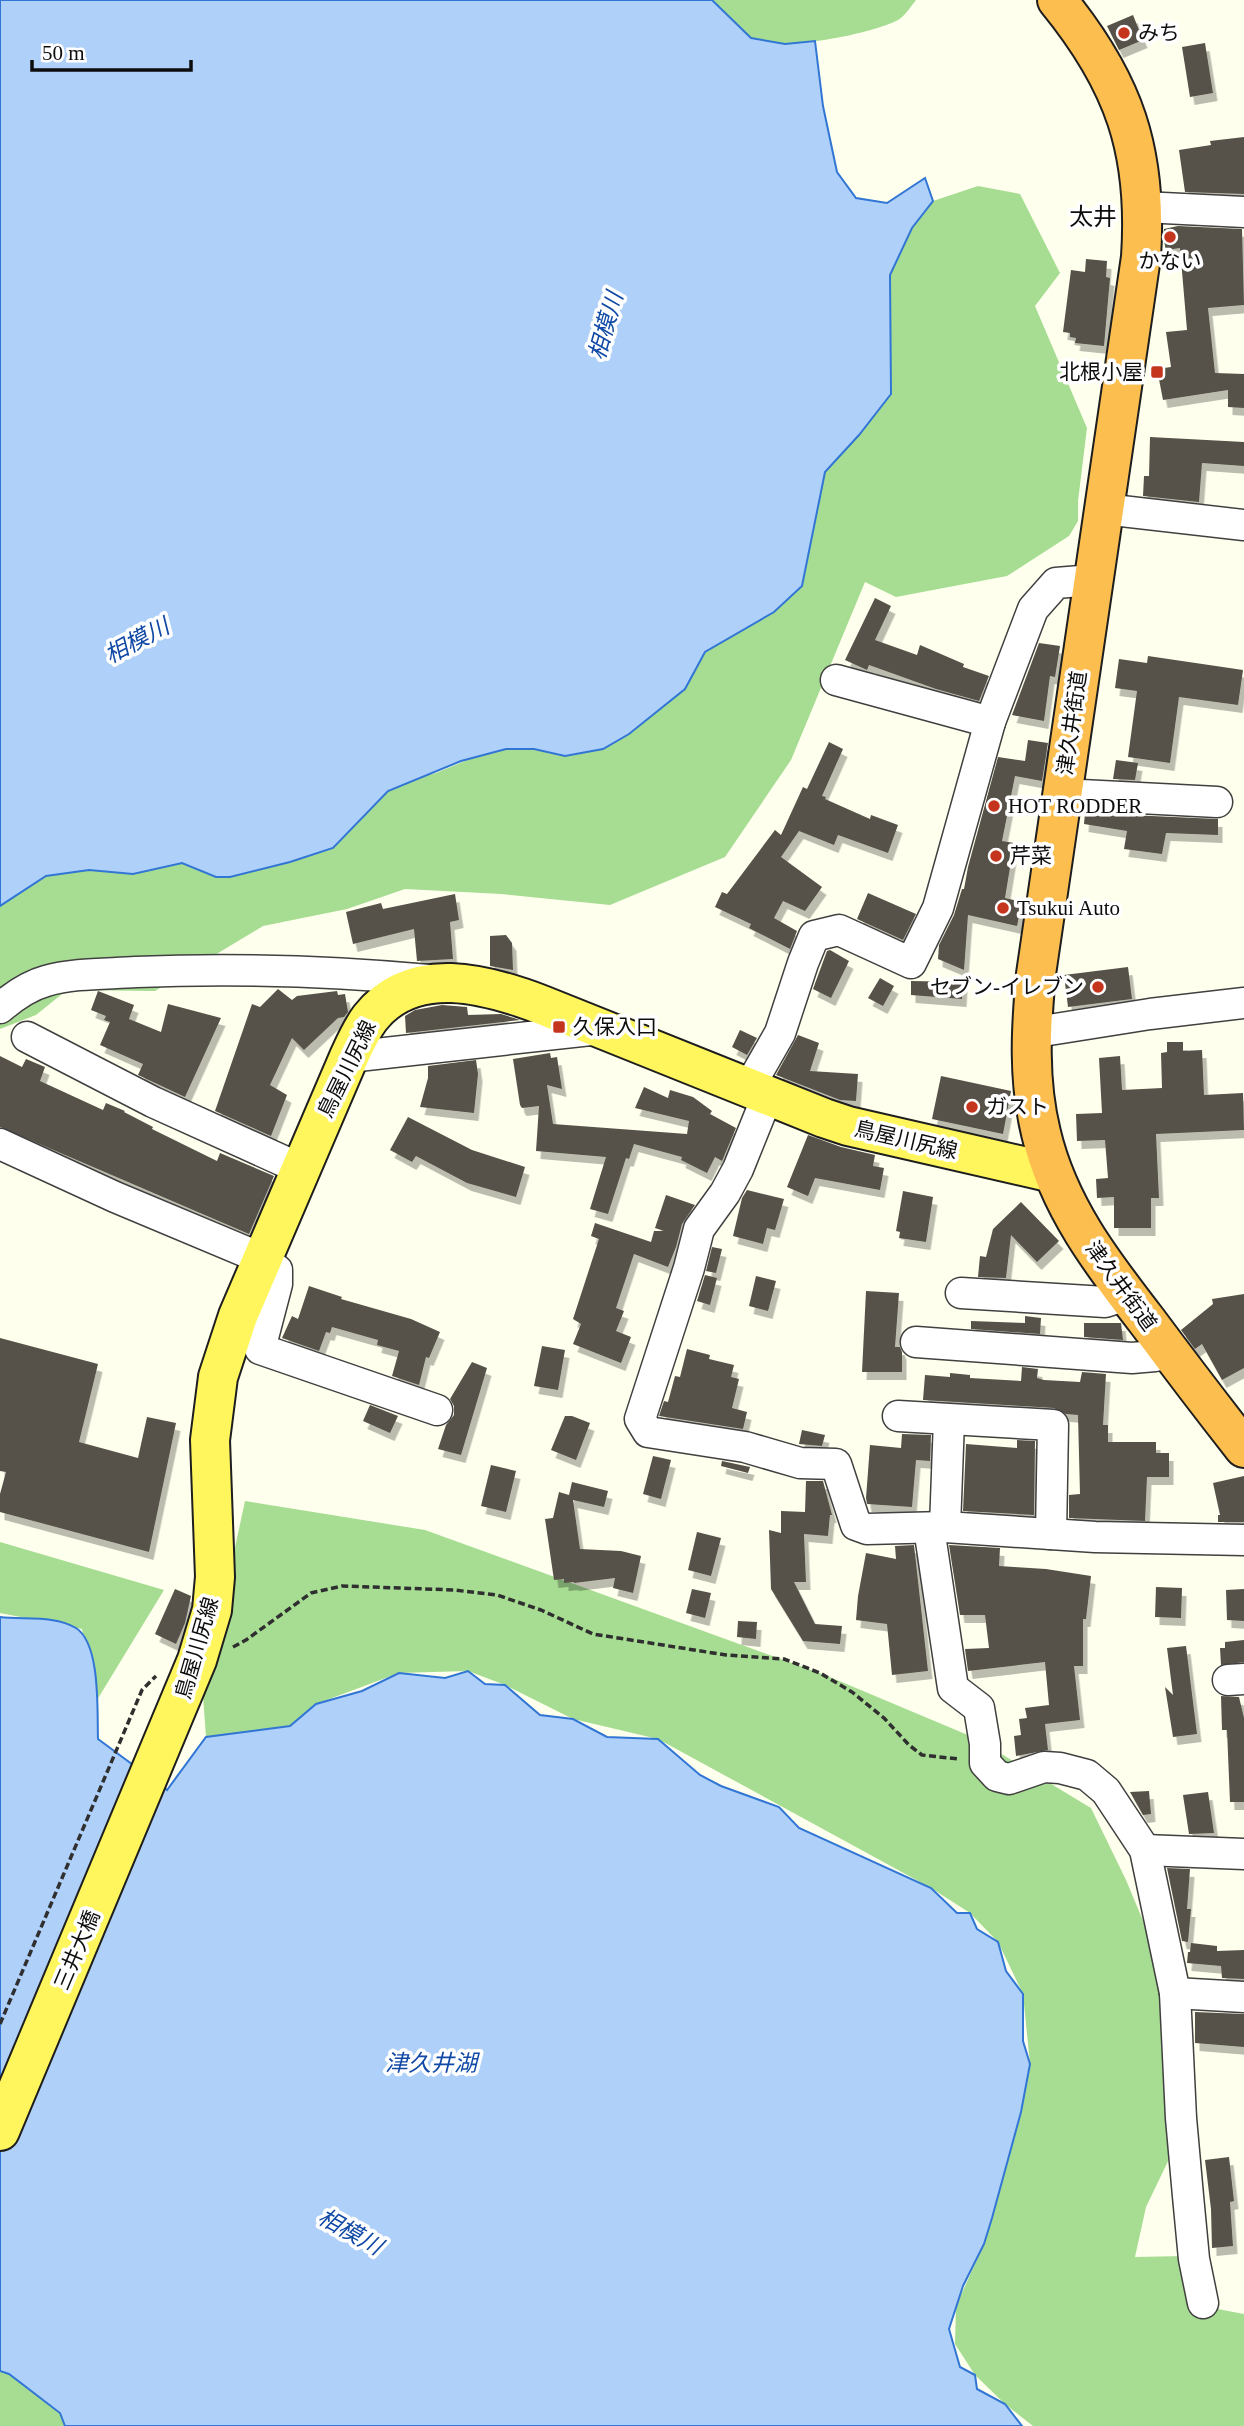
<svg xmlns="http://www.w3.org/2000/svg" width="1244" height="2426" font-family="'Times New Roman','Noto Sans JP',serif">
<defs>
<filter id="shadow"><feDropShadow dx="4.5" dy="8" stdDeviation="0" flood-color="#0004"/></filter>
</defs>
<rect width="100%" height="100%" fill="#ffffed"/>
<g fill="#a7dd93">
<path d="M712,0H916C911,6 905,16 898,20C872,34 777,53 751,38C738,30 723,10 712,0Z"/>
<polygon points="978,186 1020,194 1060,273 1035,306 1087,428 1078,501 1078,521 1069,536 1007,576 896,597 865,582 791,760 725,857 610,905 501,894 405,889 347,909 263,926 155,991 67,990 36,1015 0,1029 0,906 46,876 89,870 133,874 182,863 216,877 230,877 290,862 388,785 436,773 506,744 705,646 824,466 890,269 912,223 933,201"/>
<polygon points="245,1501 425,1530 825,1675 975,1738 1091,1808 1126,1880 1154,1947 1167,2038 1171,2155 1146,2207 1135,2257 1184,2256 1207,2307 1244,2314 1244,2426 1033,2426 1005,2404 975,2375 955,2344 956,2306 984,2244 1010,2152 1030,2064 1023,1994 998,1942 970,1913 931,1888 658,1739 573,1719 505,1685 468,1671 399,1673 316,1704 290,1726 206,1737 203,1696"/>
<polygon points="0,1542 164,1590 97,1700 82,1629 0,1613"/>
<polygon points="0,2371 9,2374 60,2413 65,2426 0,2426"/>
</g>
<g fill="#afd0f9" stroke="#3276d5" stroke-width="2">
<polygon points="0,0 712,0 751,38 785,44 815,41 823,106 837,172 856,198 887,203 925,178 933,201 912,228 890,275 891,394 859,435 825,472 802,586 774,612 705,652 685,689 629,734 603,749 565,756 534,749 506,749 461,761 388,791 333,848 290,862 230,877 216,877 182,863 133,874 89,870 46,876 0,906"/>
<path d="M0,1617C24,1620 55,1615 76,1628C101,1644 97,1712 98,1739L167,1790L206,1737L290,1726L316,1704L362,1691L399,1673L445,1678L468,1671L485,1684L505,1685L540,1715L573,1719L607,1737L658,1739L700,1775L721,1786L779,1807L799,1828L931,1888L957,1913H970L977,1929L998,1942L1006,1971L1023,1994V2041L1030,2064L1021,2112L992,2218L984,2244L963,2286L949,2329L960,2367L975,2375L977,2389L1005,2404L1022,2426H65L60,2413L9,2374L0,2371Z"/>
</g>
<g fill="#565149" filter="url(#shadow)">
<polygon points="1133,15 1143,40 1119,50 1107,26"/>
<polygon points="1205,43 1213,93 1190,97 1182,47"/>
<polygon points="1244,137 1244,194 1185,192 1179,150 1211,145 1210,141"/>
<polygon points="1178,226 1242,229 1244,305 1208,308 1215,373 1244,374 1244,408 1228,407 1228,390 1163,400 1157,369 1171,367 1166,332 1187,330 1180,248 1166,250 1163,237 1164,229"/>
<polygon points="1086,259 1107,261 1106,277 1110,278 1104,346 1075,343 1076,338 1070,337 1070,333 1063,332 1071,270 1085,272"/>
<polygon points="1150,437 1244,442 1244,466 1202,463 1199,502 1143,496 1144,476 1149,476"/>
<polygon points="875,598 891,606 875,640 917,655 920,645 964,664 963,667 989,676 979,701 936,689 869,665 867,670 845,660"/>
<polygon points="1039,643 1060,646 1055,677 1050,676 1044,721 1012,715"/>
<polygon points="1148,656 1243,670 1238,705 1179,697 1170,763 1128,757 1137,691 1115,688 1119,659 1147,663"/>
<polygon points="1028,740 1048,743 1042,781 1015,776 1002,841 1014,843 1005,898 1022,902 1017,926 968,915 964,970 938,959 939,945 954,915 962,889 964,889 968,867 998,757 1025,761"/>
<polygon points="829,742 843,749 822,796 826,797 825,799 870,819 871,815 898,825 888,853 838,835 834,845 799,831 781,857 822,887 805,911 783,901 774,918 797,931 790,949 749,928 751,924 715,907 722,892 727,894 775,830 781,835 803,787 807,789"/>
<polygon points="1116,760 1138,763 1135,780 1113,779"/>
<polygon points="1085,813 1218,819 1218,835 1166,833 1162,854 1124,849 1127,831 1084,824"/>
<polygon points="868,893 916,914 903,940 857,919"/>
<polygon points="455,894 459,920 450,922 453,959 417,961 414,929 353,944 346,912 381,903 383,909"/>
<polygon points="506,935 512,943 513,970 490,966 490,936"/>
<polygon points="830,950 849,961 831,998 813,989 827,951"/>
<polygon points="1128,967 1132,999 1068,1007 1064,975"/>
<polygon points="880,978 894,986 883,1006 868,998"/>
<polygon points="911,981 963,982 962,999 911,995"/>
<polygon points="278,989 292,1000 297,996 337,991 338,995 345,994 348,1012 344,1017 338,1018 304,1050 292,1038 270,1085 287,1095 271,1136 215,1111 252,1004 260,1007"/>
<polygon points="98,991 134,1005 129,1019 161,1032 168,1004 221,1018 185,1097 138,1075 143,1064 100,1045 110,1022 104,1020 106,1016 91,1010"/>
<polygon points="442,1005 467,1007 468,1015 501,1014 520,1020 406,1033 405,1016 415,1010"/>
<polygon points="740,1030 757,1038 747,1055 732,1047"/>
<polygon points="798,1035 819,1043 810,1071 858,1074 856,1101 840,1100 776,1075"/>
<polygon points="1167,1042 1183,1042 1183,1051 1202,1050 1204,1095 1243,1093 1244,1130 1156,1134 1159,1198 1151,1198 1151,1228 1114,1228 1114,1197 1097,1198 1096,1179 1108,1178 1105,1140 1077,1141 1076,1114 1102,1113 1099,1058 1120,1056 1122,1090 1162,1088 1161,1053 1167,1052"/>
<polygon points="550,1053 551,1058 557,1057 562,1089 547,1085 553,1124 687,1134 689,1121 635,1108 644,1087 668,1098 670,1090 693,1097 712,1111 710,1114 736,1128 722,1161 715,1157 707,1173 681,1160 682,1157 634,1144 629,1159 626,1158 608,1214 590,1209 606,1157 536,1151 539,1106 522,1108 520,1105 513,1059"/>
<polygon points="0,1056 22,1067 26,1059 45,1067 40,1081 103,1110 106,1103 125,1111 124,1112 153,1127 152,1129 217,1161 220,1153 274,1176 249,1234 0,1127"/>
<polygon points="476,1060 478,1074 474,1113 420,1107 428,1078 428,1066"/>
<polygon points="941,1076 1011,1091 1003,1134 932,1119"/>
<polygon points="408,1117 472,1150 525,1167 516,1197 467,1183 416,1156 412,1162 390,1150"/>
<polygon points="808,1135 841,1147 875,1155 873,1166 884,1168 880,1190 815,1178 808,1196 787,1187"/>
<polygon points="747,1190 784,1199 775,1230 767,1228 763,1244 733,1236 742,1198"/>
<polygon points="903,1191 933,1197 926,1242 899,1238 900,1232 896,1231"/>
<polygon points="666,1195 695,1205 682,1224 676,1247 668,1267 634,1254 616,1308 624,1311 616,1331 631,1337 621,1363 573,1344 581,1324 573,1319 599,1239 591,1236 595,1223 651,1242 654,1231 664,1231 655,1228"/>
<polygon points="1021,1202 1059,1241 1037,1262 1011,1235 1006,1278 978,1277 980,1256 986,1257 993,1229"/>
<polygon points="712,1247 722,1249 716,1273 706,1271"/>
<polygon points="705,1275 717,1278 710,1305 697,1301"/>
<polygon points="756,1276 776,1281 768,1311 749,1306"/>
<polygon points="309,1286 342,1297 341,1299 411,1319 440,1332 429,1358 426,1357 419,1385 392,1376 399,1351 377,1345 378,1340 332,1327 330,1333 326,1332 319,1351 282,1338 292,1316 298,1319"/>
<polygon points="866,1291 899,1293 895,1347 900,1347 902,1352 902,1372 862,1372"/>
<polygon points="1244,1294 1244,1368 1222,1380 1202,1344 1195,1349 1181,1330 1213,1304 1212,1299"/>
<polygon points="1025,1316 1041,1318 1040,1334 971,1329 971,1321 1025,1323"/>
<polygon points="1084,1323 1121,1323 1123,1340 1084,1337"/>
<polygon points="0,1338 98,1364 79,1442 138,1458 147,1417 176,1423 149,1552 0,1512 0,1494 6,1472 0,1471"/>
<polygon points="542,1346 565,1350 558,1390 534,1386"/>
<polygon points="687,1349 710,1355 709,1359 734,1365 731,1377 739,1379 732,1408 747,1412 743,1429 659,1416 664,1401 668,1402 675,1376 680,1377"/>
<polygon points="472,1362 487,1368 461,1455 438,1449 446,1425 454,1415 454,1406 450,1399"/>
<polygon points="1022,1367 1038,1369 1037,1378 1044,1380 1080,1382 1082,1372 1106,1374 1103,1425 1108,1425 1108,1442 1156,1442 1156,1453 1169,1453 1169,1477 1147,1477 1145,1521 1069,1518 1069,1495 1080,1494 1078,1415 1066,1414 1054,1408 923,1400 925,1375 950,1377 950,1373 970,1375 970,1378 1021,1381"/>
<polygon points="370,1405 398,1416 390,1433 363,1421"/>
<polygon points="565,1416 572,1416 590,1423 576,1460 551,1450"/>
<polygon points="802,1430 825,1435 822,1446 799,1444"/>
<polygon points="902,1434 931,1435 930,1461 916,1460 912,1507 867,1504 866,1498 870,1445 901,1448"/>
<polygon points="1017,1440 1035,1441 1034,1515 963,1511 966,1444 1017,1448"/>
<polygon points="653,1456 671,1460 661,1499 643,1494"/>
<polygon points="722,1461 750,1467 748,1473 721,1466"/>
<polygon points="491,1465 516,1471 506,1512 481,1506"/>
<polygon points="1244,1476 1244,1522 1218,1522 1218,1515 1220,1515 1213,1483"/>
<polygon points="806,1481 823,1481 832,1515 830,1515 828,1536 804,1534 806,1582 794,1582 815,1624 842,1626 840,1644 803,1641 771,1589 769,1530 781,1533 781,1511 805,1512"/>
<polygon points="572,1482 608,1491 604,1507 573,1500 580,1549 621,1551 641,1556 633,1593 613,1588 615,1578 574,1583 574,1582 564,1583 564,1579 554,1580 545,1519 553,1518 559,1492 569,1495"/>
<polygon points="697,1532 721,1538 711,1576 688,1570"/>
<polygon points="914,1545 928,1671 892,1675 887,1624 856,1620 858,1596 866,1553 896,1559 895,1546"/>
<polygon points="949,1545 1000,1548 999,1566 1046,1569 1091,1576 1086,1619 1083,1619 1083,1666 1074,1666 1080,1720 1045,1724 1048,1750 1016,1756 1014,1736 1021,1735 1019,1719 1027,1718 1025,1708 1049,1705 1045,1662 968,1671 965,1649 989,1648 985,1615 960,1615"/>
<polygon points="1156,1587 1182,1588 1181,1618 1155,1617"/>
<polygon points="175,1589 191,1596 185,1623 176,1644 155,1634"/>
<polygon points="692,1589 711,1593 705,1618 686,1613"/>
<polygon points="1244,1589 1244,1621 1227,1620 1226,1590"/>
<polygon points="738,1621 757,1622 756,1639 737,1637"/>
<polygon points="1244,1640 1244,1662 1221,1665 1220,1648 1225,1648 1225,1642"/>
<polygon points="1186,1646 1197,1734 1173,1737 1165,1687 1173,1695 1167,1648"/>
<polygon points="1221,1696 1239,1697 1244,1718 1244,1802 1230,1802 1227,1730 1222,1730"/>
<polygon points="1149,1791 1151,1814 1143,1815 1130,1792"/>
<polygon points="1208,1792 1214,1833 1189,1834 1183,1795"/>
<polygon points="1167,1868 1190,1869 1187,1909 1191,1909 1188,1942 1182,1941"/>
<polygon points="1191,1943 1217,1946 1217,1951 1244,1950 1244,1979 1222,1978 1221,1966 1187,1963 1188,1952 1190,1952"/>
<polygon points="1195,2012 1244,2014 1244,2047 1195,2043"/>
<polygon points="1229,2157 1234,2201 1230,2202 1233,2246 1212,2248 1211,2209 1205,2160"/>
</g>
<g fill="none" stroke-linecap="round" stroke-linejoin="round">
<defs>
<g id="minor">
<polyline points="1143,207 1244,212"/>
<polyline points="1104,509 1244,525"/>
<polyline points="836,680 990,722"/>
<polyline points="1062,794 1217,802"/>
<path d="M0,1008C14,996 28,986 46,981C73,973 107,974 136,972C233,968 332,971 429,980"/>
<polyline points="1030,1033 1150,1014 1244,1003"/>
<polyline points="27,1037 153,1102 301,1169"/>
<polyline points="349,1057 600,1029"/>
<polyline points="748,1089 780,1033 803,963 814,936 839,930 911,963 938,908 990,722 1033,609 1056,583 1093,580"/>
<polyline points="767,1097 738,1169 725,1193 699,1229 689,1268 640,1419 648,1432 745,1447 800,1463 836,1464 856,1525 867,1529 945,1527 1095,1537 1244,1540"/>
<polyline points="0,1144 115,1197 263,1259 277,1270 277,1284 260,1349 437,1410"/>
<polyline points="961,1293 1105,1302 1127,1295"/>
<polyline points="916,1342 1132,1358 1155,1356 1169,1351"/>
<polyline points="898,1416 1053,1425 1051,1534"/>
<polyline points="945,1527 949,1420"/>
<polyline points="929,1528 953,1688 979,1708 985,1744 985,1763 997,1776 1009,1779 1044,1767 1060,1768 1087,1775 1106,1791 1145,1850 1175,1993 1181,2118 1188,2196 1194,2259 1203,2303"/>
<polyline points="1228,1680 1244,1679"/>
<polyline points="1145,1850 1244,1854"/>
<polyline points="1175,1993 1244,1997"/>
</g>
<path id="major" d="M0,2131L197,1660L212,1610L215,1577L210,1440L218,1377L238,1316L349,1057C355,1044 361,1030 370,1018C413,963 487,984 542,1005L824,1118L848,1126L1053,1173"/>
<path id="highway" d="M1057,0C1124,82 1148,151 1141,257L1036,974C1031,1028 1028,1080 1041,1133C1058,1206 1102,1263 1147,1321C1179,1364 1211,1406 1244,1448"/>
</defs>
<use href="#minor" stroke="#404040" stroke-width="33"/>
<use href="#major" stroke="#1e1e1e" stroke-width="42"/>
<use href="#highway" stroke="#1e1e1e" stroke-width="42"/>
<g stroke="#2f2f2f" stroke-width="3.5" stroke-dasharray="7 3.5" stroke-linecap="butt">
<polyline points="233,1647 246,1640 311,1593 342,1586 454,1590 497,1595 541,1610 593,1634 726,1655 784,1659 820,1673 852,1692 884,1718 909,1745 922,1755 959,1759"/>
<polyline points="0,2024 142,1690 156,1676"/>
</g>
<use href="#minor" stroke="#fff" stroke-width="30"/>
<use href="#major" stroke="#fff55d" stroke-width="38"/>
<use href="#highway" stroke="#fcbe4e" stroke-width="38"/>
</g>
<g fill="#c5341d" stroke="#fff" stroke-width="2.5">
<circle cx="1124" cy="33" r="7"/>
<circle cx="1170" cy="237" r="7"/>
<rect x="1150" y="365" width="14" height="14" rx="3.5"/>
<circle cx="994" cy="806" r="7"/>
<circle cx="996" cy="856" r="7"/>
<circle cx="1003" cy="908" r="7"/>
<circle cx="1098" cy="987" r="7"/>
<rect x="552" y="1020" width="14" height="14" rx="3.5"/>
<circle cx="972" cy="1107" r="7"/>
</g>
<g text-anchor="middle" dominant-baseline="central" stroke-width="7" stroke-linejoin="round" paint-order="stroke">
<g font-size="21" fill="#0d0d0d" stroke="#fff" text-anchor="start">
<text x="1138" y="33">みち</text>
<text x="1170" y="261" text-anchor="middle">かない</text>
<text x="1143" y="372" text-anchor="end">北根小屋</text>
<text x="1008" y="806">HOT RODDER</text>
<text x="1010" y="856">芹菜</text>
<text x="1017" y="908">Tsukui Auto</text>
<text x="1084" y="987" text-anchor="end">セブン-イレブン</text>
<text x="573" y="1027">久保入口</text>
<text x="986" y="1107">ガスト</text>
</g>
<g font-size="21" fill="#0d0d0d" stroke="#fff">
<text transform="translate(1072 723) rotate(-82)">津久井街道</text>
<text transform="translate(347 1069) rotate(-64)">鳥屋川尻線</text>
<text transform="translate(906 1140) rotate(13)">鳥屋川尻線</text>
<text transform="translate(1121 1286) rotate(54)">津久井街道</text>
<text transform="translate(197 1648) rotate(-74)">鳥屋川尻線</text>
<text transform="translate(77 1950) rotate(-67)">三井大橋</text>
</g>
<g font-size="23" font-style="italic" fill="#1049a6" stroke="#fff">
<text transform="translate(606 326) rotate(-74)">相模川</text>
<text transform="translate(137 641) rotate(-28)">相模川</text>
<text x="431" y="2063">津久井湖</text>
<text transform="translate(350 2232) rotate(29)">相模川</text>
</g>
<g font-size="24" fill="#0d0d0d" stroke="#fff">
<text x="1093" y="217">太井</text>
</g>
</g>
<path d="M32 60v10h159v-10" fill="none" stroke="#0d0d0d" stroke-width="3.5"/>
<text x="42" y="60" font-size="21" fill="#0d0d0d" stroke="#ffffff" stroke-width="5" paint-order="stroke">50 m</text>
</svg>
